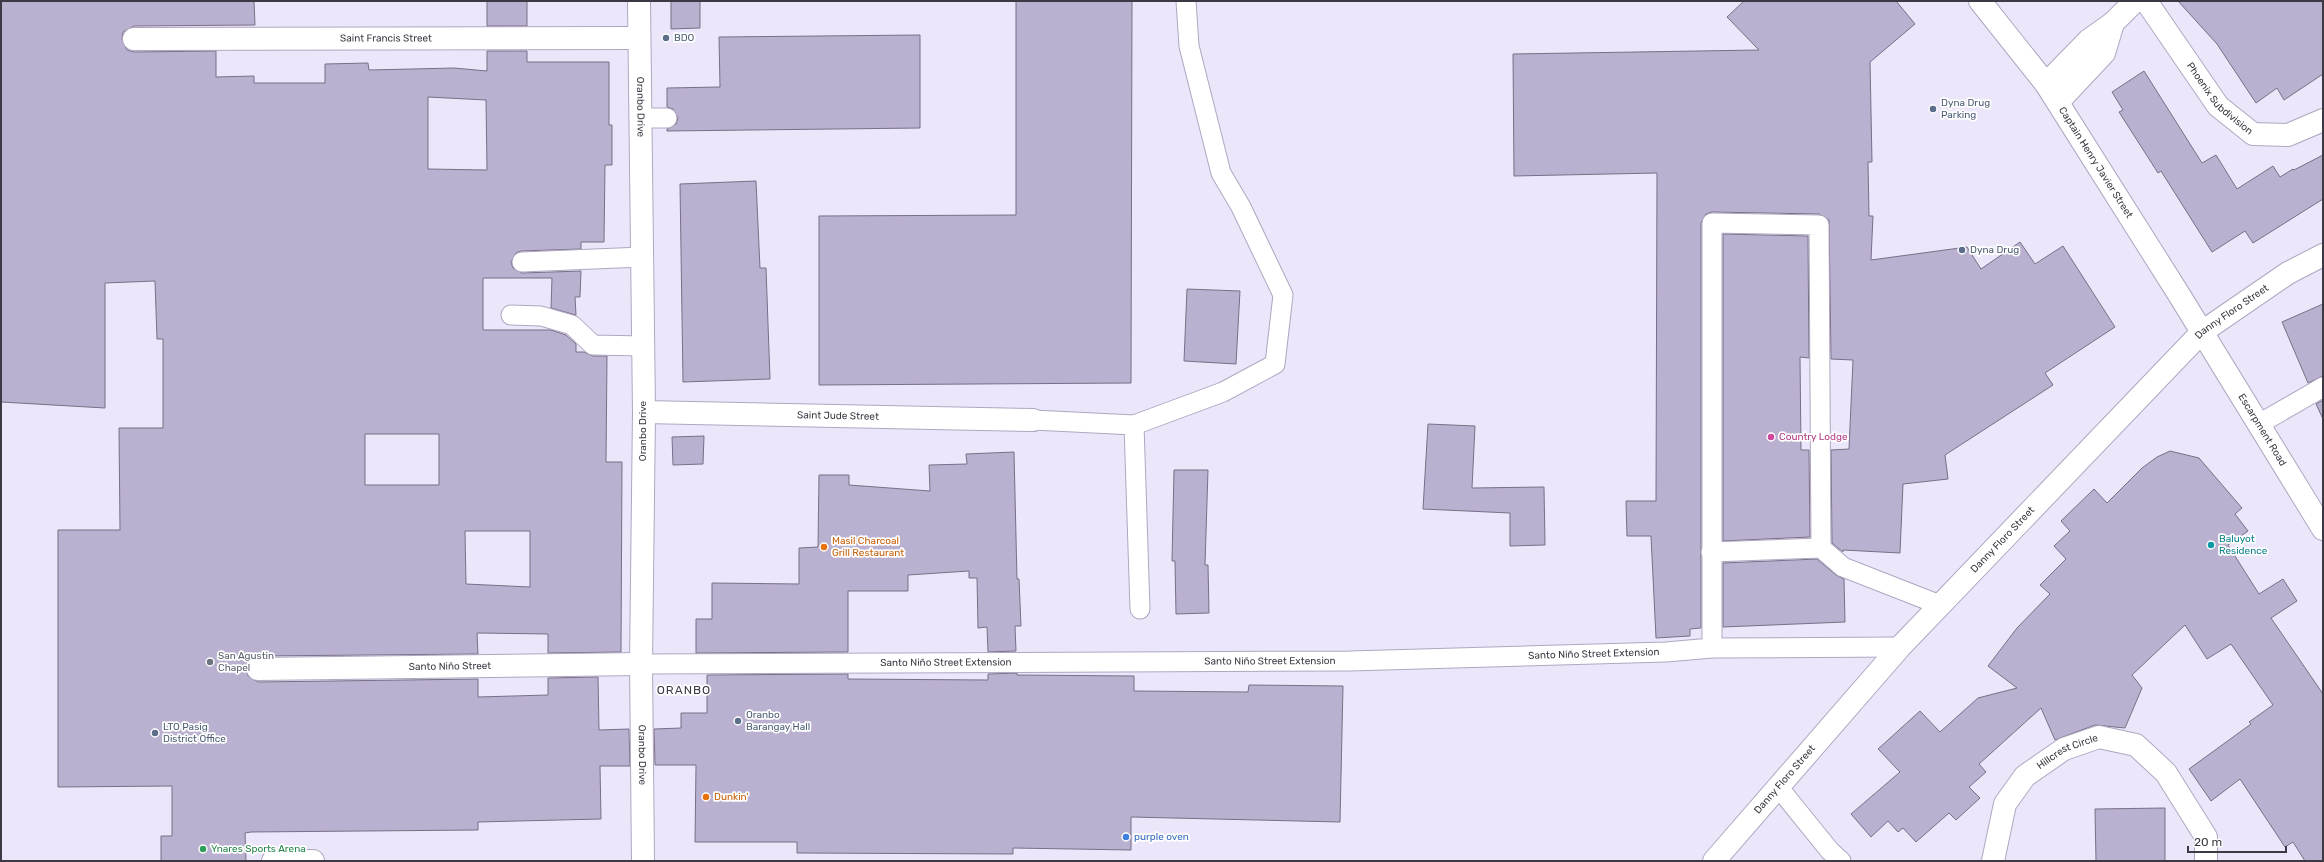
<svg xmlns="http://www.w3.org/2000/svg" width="2324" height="862" font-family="Rubik,sans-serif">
<rect width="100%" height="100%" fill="#ece6fb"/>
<g fill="#bab0cf" stroke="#777087" fill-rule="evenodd">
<path d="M1,1H254L255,25L134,26L123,32L122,39L127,50L134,52L216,51V77L254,76V83H325V64L368,63L369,70L454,68L487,71V51H527V62H609V125H612V165H605L604,242H581V249L521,251L516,253L511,262L513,268L522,273L581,271L580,297H575L576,315L551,308L552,278H483V330H551L566,335L576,344V352H584L593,356H607L606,462H622L621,652L548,653V634L477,633L478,654L258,656L251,658L246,669L248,676L258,682L478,679V697L548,695V678L598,677L599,730L629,729L630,766H600L601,819L478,822V830L251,832L245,833L246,861H161V836H172V786L58,787V530H120L119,428H163V339H157L155,281L105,283V408L1,402ZM428,97L486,100L487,170L428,169ZM365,434H439V485H365ZM465,531H530V587L466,584Z"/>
<rect x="487" y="1" width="40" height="25"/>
<polygon points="671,1 700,1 700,28 671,29"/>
<polygon points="1016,1 1132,1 1131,383 819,385 819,216 1016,215"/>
<polygon points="1744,1 1896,1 1915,24 1870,62 1872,162 1868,162 1869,216 1873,216 1871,260 1967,247 1981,269 2020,242 2035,264 2063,246 2115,327 2045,373 2053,385 1945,455 1948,479 1903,484 1900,553 1843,550 1843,552 1832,543 1831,450 1849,449 1853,360 1831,359 1829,220 1819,214 1712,212 1706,214 1701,223 1701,628 1690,629 1690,636 1656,638 1651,536 1627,536 1626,501 1656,501 1657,173 1514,176 1513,54 1759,50 1727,17"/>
<polygon points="2178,1 2323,1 2323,74 2284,100 2277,88 2256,103 2217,44"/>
<polygon points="920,35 920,128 667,131 667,129 676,124 678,118 673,109 667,107 667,88 720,87 719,37"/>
<polygon points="2144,71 2202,163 2216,155 2237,189 2273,166 2280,177 2293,169 2294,170 2323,155 2323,199 2253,243 2245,231 2212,252 2161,171 2158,173 2119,112 2123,110 2112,92"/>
<polygon points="756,181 760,268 766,268 770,379 683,382 680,184"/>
<polygon points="1723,234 1808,236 1809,358 1800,357 1801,450 1809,450 1810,537 1723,541"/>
<polygon points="1187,289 1240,291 1236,364 1184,361"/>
<polygon points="2323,304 2323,376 2308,383 2282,322"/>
<polygon points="2323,400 2323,419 2316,404"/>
<polygon points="1428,424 1475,426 1472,488 1544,487 1545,545 1510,546 1510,513 1423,509"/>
<polygon points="704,436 703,464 673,465 672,437"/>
<polygon points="2170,451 2199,458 2242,508 2235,514 2248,531 2228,545 2259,594 2283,579 2297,601 2271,618 2323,694 2323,861 2305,861 2293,842 2285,847 2240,779 2211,801 2189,769 2251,724 2249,722 2273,705 2231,644 2207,659 2185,625 2132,675 2142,688 2125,728 2095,725 2055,740 2041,708 1979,764 1986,772 1969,787 1980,798 1956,820 1949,813 1916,842 1903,828 1898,832 1888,821 1871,837 1851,814 1900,772 1878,749 1920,711 1940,732 1978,698 2017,688 1988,666 2017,628 2050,594 2040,585 2066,559 2054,546 2070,531 2061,521 2094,489 2107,503 2142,468 2157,457"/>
<polygon points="1014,452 1017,579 1019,579 1021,626 1015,626 1016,651 988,652 987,627 978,628 977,578 969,578 969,571 908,575 908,591 848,591 848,652 696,653 696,619 712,619 712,583 799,584 799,548 818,547 819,475 849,475 849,485 930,491 929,465 967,464 966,454"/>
<polygon points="1174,470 1208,470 1205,565 1208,565 1209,613 1176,614 1175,561 1172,561"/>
<polygon points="1817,559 1836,575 1844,579 1845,622 1723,627 1723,563"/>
<polygon points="1017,673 1017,675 1134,676 1134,691 1248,692 1249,685 1343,686 1340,822 1131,817 1131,850 1013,848 1013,854 797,853 797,842 695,842 696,765 655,765 654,729 681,728 681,713 707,713 707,675 848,674 848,679 988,680 988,674"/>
<polygon points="2165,808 2165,861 2096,861 2095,809"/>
</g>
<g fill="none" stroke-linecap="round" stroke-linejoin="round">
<defs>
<g id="service">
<polyline points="640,118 667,118"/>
<polyline points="522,262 642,257"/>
<polyline points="511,315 541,316 572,325 593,345 643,346"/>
<polyline points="1033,420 1134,425 1140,609"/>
<polyline points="2259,424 2323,387"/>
<polyline points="1134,425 1223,392 1275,364 1283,295 1241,207 1221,173 1189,46 1186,1"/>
<polyline points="1711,552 1821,548 1843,567 1940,605"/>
<polyline points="1712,648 1712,223 1819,225 1821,548"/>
<path id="s1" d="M641,664L1350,661L1666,652L1712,648L1900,647"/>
<polyline points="1779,788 1830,851 1841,861"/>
</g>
<g id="minor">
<path id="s2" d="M639,1L644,412L641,664L643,861"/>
<path id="s3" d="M2146,1L2218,106L2253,134L2288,135L2323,120"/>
<path id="s4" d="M134,39L638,38"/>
<polyline points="2046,84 2089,40 2113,23 2135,1"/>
<polyline points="2058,102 2104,53 2113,23"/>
<path id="s5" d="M644,412L1033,420"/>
<path id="s6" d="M258,669L641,664"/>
<polyline points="273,861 313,861"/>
<path id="s7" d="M1993,861L2005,804L2025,776L2064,749L2099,737L2136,745L2166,773L2206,837V861"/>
</g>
<g id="tertiary">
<path id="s8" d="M1980,1L2046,84L2178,293L2323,529"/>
</g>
<g id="secondary">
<path id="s9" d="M1714,861L1900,647L2202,332L2288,273L2323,255"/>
</g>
</defs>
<use href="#service" stroke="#afa7c1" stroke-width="21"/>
<use href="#minor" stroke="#afa7c1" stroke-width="24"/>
<use href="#tertiary" stroke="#afa7c1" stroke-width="24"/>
<use href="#secondary" stroke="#afa7c1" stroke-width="24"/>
<use href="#service" stroke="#fff" stroke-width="19"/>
<use href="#minor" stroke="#fff" stroke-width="22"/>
<use href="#tertiary" stroke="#fff" stroke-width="22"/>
<use href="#secondary" stroke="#fff" stroke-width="22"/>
</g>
<g fill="#5c6f8a" stroke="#fff" stroke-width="1.5">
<circle cx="666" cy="38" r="4"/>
<circle cx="1933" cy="109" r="4"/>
<circle cx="1962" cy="250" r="4"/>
<circle cx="738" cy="721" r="4"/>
<circle cx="155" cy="733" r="4"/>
</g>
<circle fill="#d1479c" stroke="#fff" stroke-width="1.5" cx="1771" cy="437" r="4"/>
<circle fill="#0f9aa8" stroke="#fff" stroke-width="1.5" cx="2211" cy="545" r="4"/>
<g fill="#e8710a" stroke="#fff" stroke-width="1.5">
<circle cx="824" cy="547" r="4"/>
<circle cx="706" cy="797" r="4"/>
</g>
<circle fill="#6b7280" stroke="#fff" stroke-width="1.5" cx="210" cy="662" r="4"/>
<circle fill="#3f7fe0" stroke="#fff" stroke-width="1.5" cx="1126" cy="837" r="4"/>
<circle fill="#2e9e5b" stroke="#fff" stroke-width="1.5" cx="203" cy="849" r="4"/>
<g text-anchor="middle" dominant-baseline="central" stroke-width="3.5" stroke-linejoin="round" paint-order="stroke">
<g font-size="10" fill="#3d3944" stroke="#fff">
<text stroke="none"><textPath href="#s4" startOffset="252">Saint Francis Street</textPath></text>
<text stroke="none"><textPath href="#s3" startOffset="123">Phoenix Subdivision</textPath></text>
<text stroke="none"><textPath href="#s2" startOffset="106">Oranbo Drive</textPath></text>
<text stroke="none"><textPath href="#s8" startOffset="199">Captain Henry Javier Street</textPath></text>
<text stroke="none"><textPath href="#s9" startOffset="756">Danny Floro Street</textPath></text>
<text stroke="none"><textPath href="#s5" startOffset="194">Saint Jude Street</textPath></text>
<text stroke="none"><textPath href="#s8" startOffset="514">Escarpment Road</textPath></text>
<text transform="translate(643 431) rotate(-90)">Oranbo Drive</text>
<text stroke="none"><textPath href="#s9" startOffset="432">Danny Floro Street</textPath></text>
<text stroke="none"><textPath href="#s1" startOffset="953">Santo Niño Street Extension</textPath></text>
<text stroke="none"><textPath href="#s1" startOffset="629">Santo Niño Street Extension</textPath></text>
<text stroke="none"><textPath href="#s1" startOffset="305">Santo Niño Street Extension</textPath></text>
<text stroke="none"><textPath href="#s6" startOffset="192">Santo Niño Street</textPath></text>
<text stroke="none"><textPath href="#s7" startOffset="142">Hillcrest Circle</textPath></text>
<text stroke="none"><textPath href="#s2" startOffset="754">Oranbo Drive</textPath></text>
<text stroke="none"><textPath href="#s9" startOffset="108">Danny Floro Street</textPath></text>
</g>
<g font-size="10" fill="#4e5e75" stroke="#fff" text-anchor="start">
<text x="674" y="38">BDO</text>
<text x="1941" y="103">Dyna Drug<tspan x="1941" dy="12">Parking</tspan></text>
<text x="1970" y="250">Dyna Drug</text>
<text x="746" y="715">Oranbo<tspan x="746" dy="12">Barangay Hall</tspan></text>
<text x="163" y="727">LTO Pasig<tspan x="163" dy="12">District Office</tspan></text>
</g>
<g font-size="10" fill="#b23c85" stroke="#fff" text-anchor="start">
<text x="1779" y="437">Country Lodge</text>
</g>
<g font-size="10" fill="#0d838f" stroke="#fff" text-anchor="start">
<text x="2219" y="539">Baluyot<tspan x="2219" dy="12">Residence</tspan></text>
</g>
<g font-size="10" fill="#c56008" stroke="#fff" text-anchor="start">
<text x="832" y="541">Masil Charcoal<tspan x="832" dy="12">Grill Restaurant</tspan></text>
<text x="714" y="797">Dunkin'</text>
</g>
<g font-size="10" fill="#5b616d" stroke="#fff" text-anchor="start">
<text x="218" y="656">San Agustin<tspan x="218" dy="12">Chapel</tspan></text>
</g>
<g font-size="10" fill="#366cbe" stroke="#fff" text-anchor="start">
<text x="1134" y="837">purple oven</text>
</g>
<g font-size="10" fill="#27864d" stroke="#fff" text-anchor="start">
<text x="211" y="849">Ynares Sports Arena</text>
</g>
<g font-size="12" letter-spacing="1" fill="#3d3944" stroke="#fff">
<text x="684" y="690">ORANBO</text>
</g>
</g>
<rect width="2324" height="862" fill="none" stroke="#3d3944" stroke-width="4"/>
<path d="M2188 846v6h98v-6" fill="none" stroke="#3d3944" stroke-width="2"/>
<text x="2194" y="846" font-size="12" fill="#3d3944" stroke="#ffffff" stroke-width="3" paint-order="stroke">20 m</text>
</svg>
